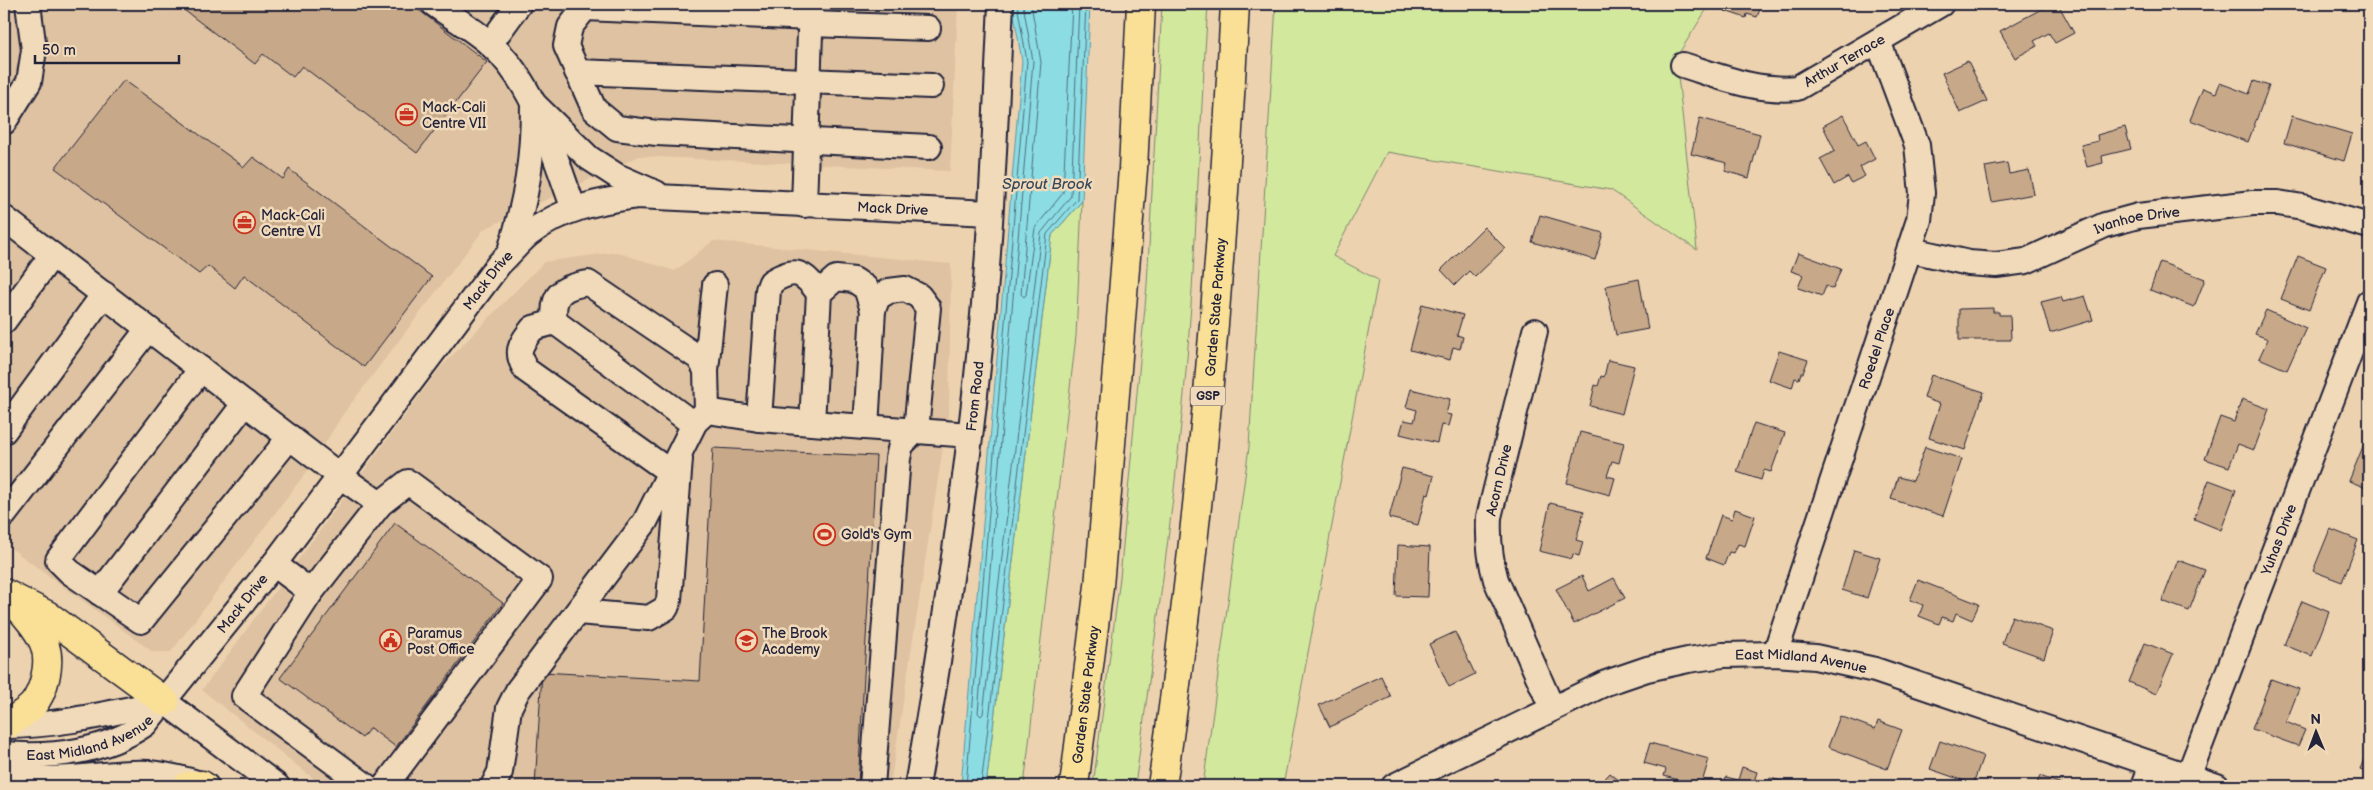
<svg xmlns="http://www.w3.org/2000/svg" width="2373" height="790" font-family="'Balsamiq Sans',sans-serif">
<rect width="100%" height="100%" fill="#edd2af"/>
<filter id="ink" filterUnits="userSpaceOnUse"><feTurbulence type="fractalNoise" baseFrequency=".02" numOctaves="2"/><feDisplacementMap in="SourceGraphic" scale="10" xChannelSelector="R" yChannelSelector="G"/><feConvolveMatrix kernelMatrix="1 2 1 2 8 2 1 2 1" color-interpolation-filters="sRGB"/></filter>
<g filter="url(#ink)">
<g fill="#dec2a1">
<polygon points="4,4 958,4 950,171 639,156 484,229 343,414 312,464 171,652 153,652 4,543"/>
<polygon points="713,241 951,264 949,408 890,786 323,786 202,690 440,368 544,262 616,252 675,271"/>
</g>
<g fill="#d2e89d" stroke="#7a856c">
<path d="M1162,4H1208C1199,134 1196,264 1184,394C1172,525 1152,656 1135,786H1093L1120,578L1147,285Z"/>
<polygon points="1276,4 1710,4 1676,58 1697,250 1611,190 1387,152 1333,256 1378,280 1283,786 1203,786 1249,447"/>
<polygon points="1082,201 1076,336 1024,786 986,786 1052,235"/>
</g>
<polygon fill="#8cdde3" stroke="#6292a0" points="1012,4 1090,4 1082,201 1052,235 986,786 961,786 1022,61"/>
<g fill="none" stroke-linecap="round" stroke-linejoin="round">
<g stroke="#4c6d7e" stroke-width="1">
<polyline points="1023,4 1033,61 978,713 981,716 983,714 1041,233 1071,196 1079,4"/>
<polyline points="1031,4 1041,62 1021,294 1024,297 1026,295 1035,228 1063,193 1072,4"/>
<polyline points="966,786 1027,61 1017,4"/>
<polyline points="981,786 1047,234 1077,199 1086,4"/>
</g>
</g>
<g fill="#c7a888" stroke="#22223b">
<polygon points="176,4 411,4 487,62 417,153 302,66 293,77 263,54 255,64"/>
<polygon points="1728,4 1762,4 1757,17 1747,14 1746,18 1725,11"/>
<polygon points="2051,4 2058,4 2074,33 2055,43 2049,33 2034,41 2037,46 2015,58 2000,31"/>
<polygon points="1968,61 1987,101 1960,113 1942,73"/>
<polygon points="124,80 244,167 253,157 283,179 289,169 432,277 364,367 244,275 235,288 208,266 199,274 55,168"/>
<polygon points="2254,81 2269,86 2248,142 2190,120 2203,88 2216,93 2220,83 2249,94"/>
<polygon points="1843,115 1858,145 1866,141 1875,159 1860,167 1865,176 1851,183 1848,177 1834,185 1820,159 1835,151 1823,126"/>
<polygon points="2292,116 2352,134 2344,161 2284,143"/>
<polygon points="1700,118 1760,134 1749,178 1725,171 1727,163 1691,154"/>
<polygon points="2125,127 2131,149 2102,156 2103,163 2087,167 2081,145 2098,141 2097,135"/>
<polygon points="2007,163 2009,174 2029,170 2034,194 1992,202 1985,167"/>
<polygon points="1540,215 1603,233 1595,260 1532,242"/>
<polygon points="1484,227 1505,248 1475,277 1469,271 1455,285 1441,270"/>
<polygon points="1798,253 1841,269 1833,289 1826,286 1822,296 1798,288 1803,275 1791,271"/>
<polygon points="2298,256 2326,267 2309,310 2281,299"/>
<polygon points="2160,262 2205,279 2194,307 2150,290"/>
<polygon points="1639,279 1648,329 1616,335 1606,286"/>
<polygon points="2085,296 2093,320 2050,333 2041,302 2061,297 2063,302"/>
<polygon points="1422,304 1463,315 1457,335 1463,337 1460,349 1453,347 1450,360 1410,350"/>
<polygon points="1993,308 1993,312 1999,312 1999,315 2010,315 2011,340 1959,340 1959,309"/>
<polygon points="2266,310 2306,328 2287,370 2259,358 2268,339 2255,334"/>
<polygon points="1779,351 1808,360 1803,373 1801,373 1799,379 1795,378 1792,388 1769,380"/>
<polygon points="1608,360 1634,366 1622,414 1590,406 1595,385 1598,386 1601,376 1604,377"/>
<polygon points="1931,375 1984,392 1965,450 1929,438 1940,404 1924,398"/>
<polygon points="1411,389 1450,399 1446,414 1451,415 1448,426 1441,425 1437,443 1400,434 1404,420 1414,422 1417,410 1406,407"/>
<polygon points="2242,399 2269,409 2254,450 2238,444 2229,467 2205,459 2220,417 2234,422"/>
<polygon points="1754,423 1785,433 1771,472 1764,470 1761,480 1737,472"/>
<polygon points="1580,432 1624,443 1619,463 1612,461 1607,476 1615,478 1610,495 1567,483"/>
<polygon points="2366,439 2369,440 2369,489 2349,481"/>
<polygon points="1925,447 1962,459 1943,516 1891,499 1898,477 1913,481"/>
<polygon points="713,448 876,456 858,786 535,786 542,672 700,681"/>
<polygon points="1402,468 1434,476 1429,495 1426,494 1418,525 1389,518"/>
<polygon points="2209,480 2236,490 2221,530 2194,519"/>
<polygon points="1550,503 1584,511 1576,540 1583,542 1579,556 1573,554 1572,559 1539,551"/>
<polygon points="1735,509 1755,516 1745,546 1738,544 1734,553 1729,552 1724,565 1706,558 1721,515 1732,519"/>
<polygon points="395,523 503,603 396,747 370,728 362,738 280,678"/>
<polygon points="2330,529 2358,540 2342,582 2313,571"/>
<polygon points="1398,545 1430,547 1428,597 1396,596"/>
<polygon points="1854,550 1880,558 1867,598 1842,590"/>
<polygon points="2178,560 2205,570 2189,611 2162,601"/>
<polygon points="1582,576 1589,591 1614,578 1625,598 1574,624 1556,589"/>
<polygon points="1918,580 1979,604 1972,620 1956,613 1953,621 1942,617 1939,624 1919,616 1923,605 1910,600"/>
<polygon points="2302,601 2329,612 2312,656 2284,645"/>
<polygon points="2012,616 2053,631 2044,658 2002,643"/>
<polygon points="1455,632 1475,674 1449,687 1429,644"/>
<polygon points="2145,643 2173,654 2156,694 2129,682"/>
<polygon points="1381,676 1391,697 1330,727 1319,705"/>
<polygon points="2271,679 2299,689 2286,722 2305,730 2298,746 2252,729"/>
<polygon points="1840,716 1875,729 1878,721 1902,730 1887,769 1828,747"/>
<polygon points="1940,741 1983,756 1973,784 1930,769"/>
<polygon points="1650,743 1709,759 1701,786 1664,776 1666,769 1644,763"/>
<polygon points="2369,744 2369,773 2360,770"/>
<polygon points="1742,767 1757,772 1753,785 1758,786 1723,786 1726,777 1738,780"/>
<polygon points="1610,773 1626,786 1598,786"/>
<polygon points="2040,776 2067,786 2036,786"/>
<polygon points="1770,778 1785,782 1783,786 1768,786"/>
</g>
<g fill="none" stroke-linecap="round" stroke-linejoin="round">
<defs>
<g id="minor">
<path d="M434,4C452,17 473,29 490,44C536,84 553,154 574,209"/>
<polyline points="588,4 570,27 566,46 594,109 617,128 657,133 929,147"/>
<polyline points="585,8 810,18"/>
<polyline points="810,24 928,28"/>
<polyline points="490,44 519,4"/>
<path id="s1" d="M1683,65C1721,77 1757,92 1797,88L1941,4"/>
<polyline points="577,72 931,86"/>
<polyline points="4,122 29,82 34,50 28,4"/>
<polyline points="804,205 811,4"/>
<polyline points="4,218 340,476 380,504"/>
<path id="s2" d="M1911,250L1969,263L1996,265L2026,261L2105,225L2138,216L2253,203H2278L2303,207L2369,226"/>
<path d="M510,251C527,196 533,161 533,103L589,158L617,176L656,193"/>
<polyline points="4,321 52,255"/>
<path d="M1535,331L1489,517C1488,539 1490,559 1496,580L1552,708"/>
<polyline points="201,369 58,560 70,572 141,621 290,437"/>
<polyline points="706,370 715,285"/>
<polyline points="707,411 759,419 970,435"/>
<path d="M759,419L768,290L771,282C796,267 803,272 819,293"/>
<polyline points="812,423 819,293 836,278 854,280 866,288 873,310"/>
<polyline points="866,427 873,310 878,297 889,291 905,289 919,296 928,308 916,430 901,445 898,458 872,786"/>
<polyline points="4,431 104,294"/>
<path d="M670,472L526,370C514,351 521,344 533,328L555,322L684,417L695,422"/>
<polyline points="4,515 148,329"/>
<polyline points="274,564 311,592"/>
<polyline points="100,593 245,403"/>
<polyline points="578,612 649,618 666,608 669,600 680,459"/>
<path id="s3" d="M1775,654L1919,220L1922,193L1917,145L1878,41"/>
<path d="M4,726C58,726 111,713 165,702L277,786"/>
<path id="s4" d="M4,754C52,758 105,752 145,724L274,564L499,264C509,255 518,243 529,234C561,209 598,201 637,196L990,213"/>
<path d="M4,769C49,790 102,770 149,773C167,775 189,780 206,786"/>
<path id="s5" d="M2188,777L2369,302"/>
<polyline points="366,786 244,696 311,592 380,504 408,482 540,579 385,786"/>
<path d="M493,786L500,772L509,708L518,690L645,522L695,422L707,411L706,370L699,358L588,283C562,287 551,294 555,322"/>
<path id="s6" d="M917,786C945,627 970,466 984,304C993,204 996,104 1001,4"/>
<path id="s7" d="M1394,786L1606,683L1647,669L1688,660L1723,655L1775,654L1815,657L1875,670L2217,786"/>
<polyline points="2144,786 2152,764"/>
</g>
<g id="highway">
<polyline points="4,593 47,615 165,702"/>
<path d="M4,726C13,720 24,714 32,706C44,692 51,664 45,646C40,630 25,615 14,602"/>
<polyline points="187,786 202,785"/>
<path id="s8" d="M1074,786L1099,586L1108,481L1133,169L1141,4"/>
<path id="s9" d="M1162,786C1200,527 1222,266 1235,4"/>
</g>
</defs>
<use href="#minor" stroke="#22223b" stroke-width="28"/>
<use href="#highway" stroke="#22223b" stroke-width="31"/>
<use href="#minor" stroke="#f0dab9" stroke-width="24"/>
<use href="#highway" stroke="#fadf96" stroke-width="28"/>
</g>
</g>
<defs>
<symbol id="office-ring" viewBox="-11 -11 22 22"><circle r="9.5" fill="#f0dab9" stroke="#c8321e" stroke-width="1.5"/><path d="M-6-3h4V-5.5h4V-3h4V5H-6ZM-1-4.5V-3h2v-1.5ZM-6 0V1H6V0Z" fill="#c8321e"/></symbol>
<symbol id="stadium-ring" viewBox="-11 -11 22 22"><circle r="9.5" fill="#f0dab9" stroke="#c8321e" stroke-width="1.5"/><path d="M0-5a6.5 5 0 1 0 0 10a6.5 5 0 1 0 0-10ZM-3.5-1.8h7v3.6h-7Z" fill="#c8321e"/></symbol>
<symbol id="civic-ring" viewBox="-11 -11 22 22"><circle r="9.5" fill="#f0dab9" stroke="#c8321e" stroke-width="1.5"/><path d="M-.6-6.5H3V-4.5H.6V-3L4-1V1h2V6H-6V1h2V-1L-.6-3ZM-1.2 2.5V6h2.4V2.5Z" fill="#c8321e"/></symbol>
<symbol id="school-ring" viewBox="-11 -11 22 22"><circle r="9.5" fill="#f0dab9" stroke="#c8321e" stroke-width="1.5"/><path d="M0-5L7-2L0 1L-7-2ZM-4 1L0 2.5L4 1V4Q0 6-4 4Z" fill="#c8321e"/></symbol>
</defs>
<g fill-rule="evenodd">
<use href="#office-ring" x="394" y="102" width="25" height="25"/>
<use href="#office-ring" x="232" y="210" width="25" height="25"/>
<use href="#stadium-ring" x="812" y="522" width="25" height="25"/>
<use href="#civic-ring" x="378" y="628" width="25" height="25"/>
<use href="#school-ring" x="734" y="628" width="25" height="25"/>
</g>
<g text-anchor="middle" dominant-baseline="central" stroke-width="5" stroke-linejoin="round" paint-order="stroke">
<rect fill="#f0dab9" stroke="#605961" stroke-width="1" x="1190.5" y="386.5" width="35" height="19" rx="4"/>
<g font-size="12" font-weight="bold" fill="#22223b">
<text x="1208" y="396">GSP</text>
</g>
<g font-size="14" fill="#22223b" stroke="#f0dab9">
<text stroke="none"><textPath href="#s1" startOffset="172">Arthur Terrace</textPath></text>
<text stroke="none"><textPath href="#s4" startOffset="1142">Mack Drive</textPath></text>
<text stroke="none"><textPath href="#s2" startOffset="236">Ivanhoe Drive</textPath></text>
<text stroke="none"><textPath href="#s4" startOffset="708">Mack Drive</textPath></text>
<text stroke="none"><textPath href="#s9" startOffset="482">Garden State Parkway</textPath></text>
<text stroke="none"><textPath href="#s3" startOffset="322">Roedel Place</textPath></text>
<text stroke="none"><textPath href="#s6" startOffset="394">From Road</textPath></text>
<text transform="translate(1499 480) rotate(-77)">Acorn Drive</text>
<text stroke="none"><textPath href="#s5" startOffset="254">Yuhas Drive</textPath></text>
<text stroke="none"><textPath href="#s4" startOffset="302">Mack Drive</textPath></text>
<text stroke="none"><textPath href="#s7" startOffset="435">East Midland Avenue</textPath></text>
<text stroke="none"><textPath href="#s8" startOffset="92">Garden State Parkway</textPath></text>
<text stroke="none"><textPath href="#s4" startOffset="89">East Midland Avenue</textPath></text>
</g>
<g font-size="14" fill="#22223b" stroke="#f0dab9" text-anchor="start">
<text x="422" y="107">Mack-Cali<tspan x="422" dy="16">Centre VII</tspan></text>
<text x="261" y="215">Mack-Cali<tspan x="261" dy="16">Centre VI</tspan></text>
<text x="841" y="534">Gold's Gym</text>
<text x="407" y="633">Paramus<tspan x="407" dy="16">Post Office</tspan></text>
<text x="762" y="633">The Brook<tspan x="762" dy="16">Academy</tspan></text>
</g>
<g font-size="15" font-style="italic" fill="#37475d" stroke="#f0dab9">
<text x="1047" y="184">Sprout Brook</text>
</g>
</g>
<rect width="2373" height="790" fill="none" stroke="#f0dab9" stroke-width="20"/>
<rect x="10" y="10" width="2353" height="770" fill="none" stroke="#22223b" stroke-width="2" filter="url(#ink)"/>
<g transform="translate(2316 732) rotate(359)" stroke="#f0dab9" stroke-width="4" paint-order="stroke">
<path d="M0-4L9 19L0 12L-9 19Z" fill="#22223b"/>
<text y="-8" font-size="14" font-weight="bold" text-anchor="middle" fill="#22223b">N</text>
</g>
<path d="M35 55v8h144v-8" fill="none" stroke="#22223b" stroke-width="2.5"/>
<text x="42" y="55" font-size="15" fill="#22223b" stroke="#f0dab9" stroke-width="4" paint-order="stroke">50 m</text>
</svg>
